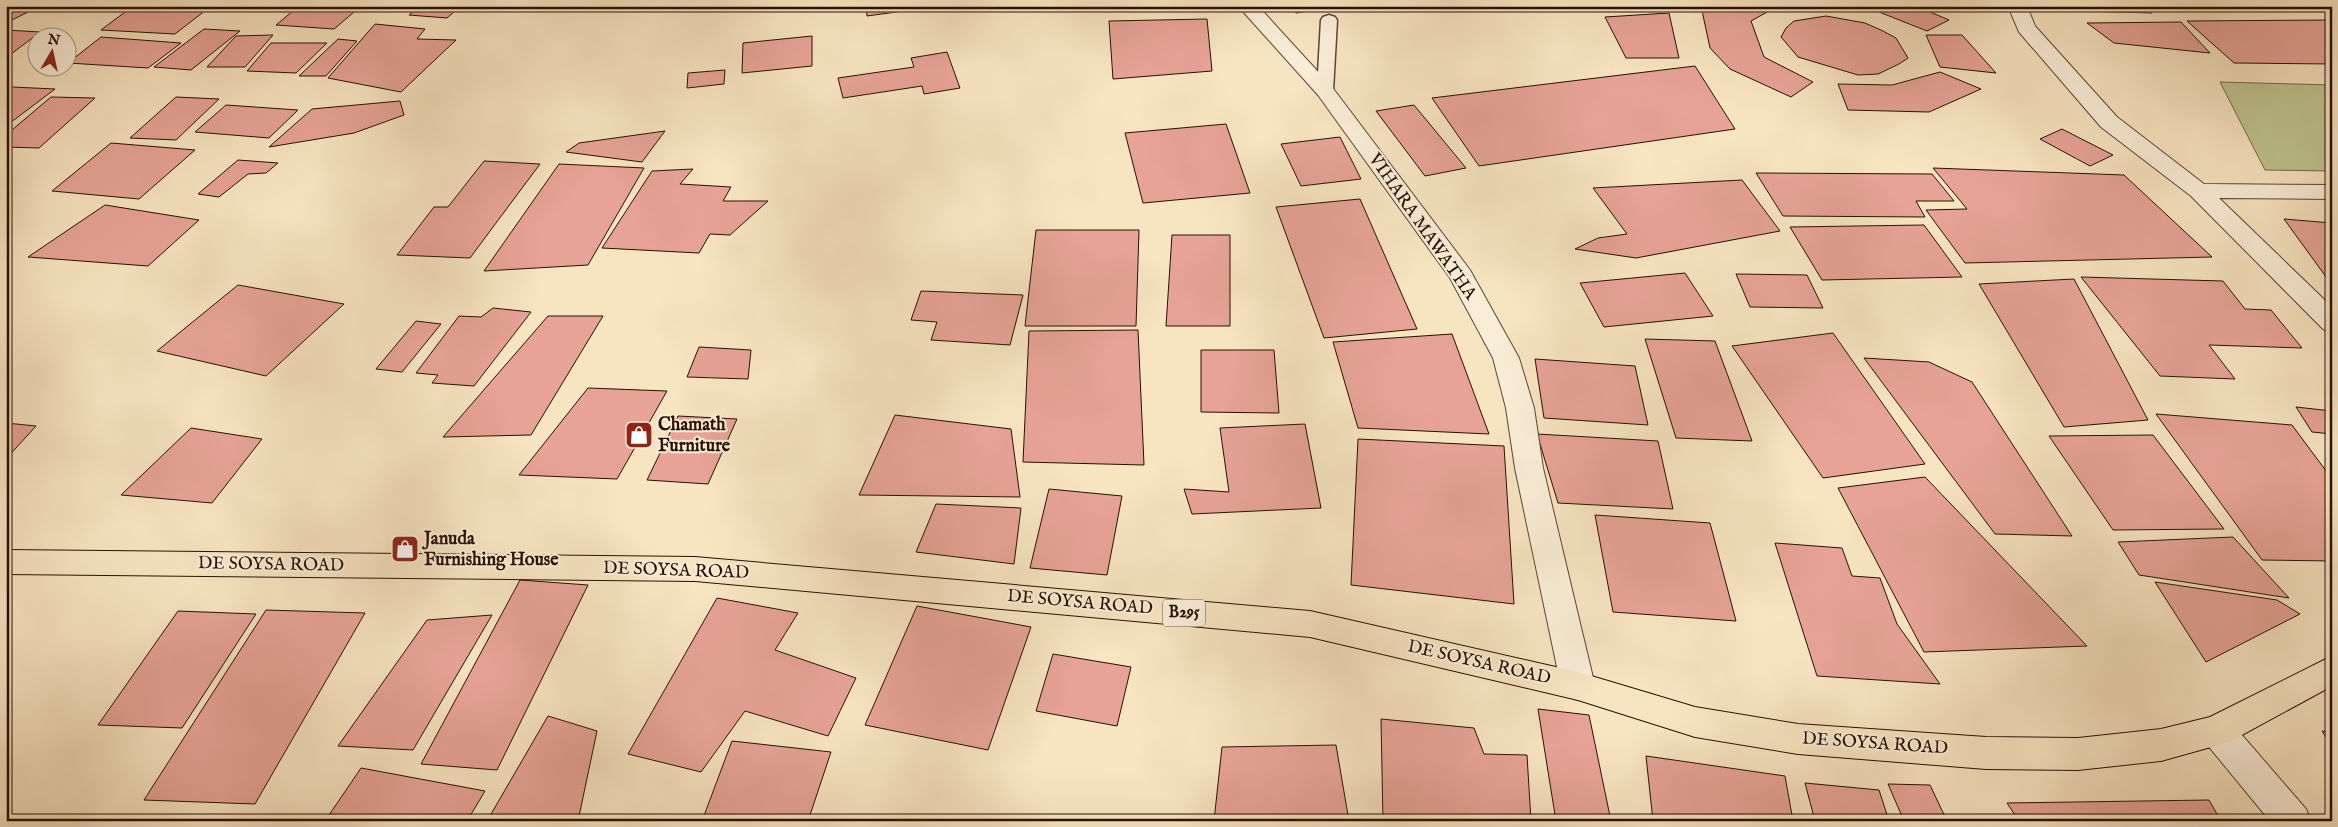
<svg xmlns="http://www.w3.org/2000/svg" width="2338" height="827" font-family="'IM FELL English',serif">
<rect width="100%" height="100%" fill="#f7e4c1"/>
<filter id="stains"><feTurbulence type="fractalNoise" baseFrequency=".004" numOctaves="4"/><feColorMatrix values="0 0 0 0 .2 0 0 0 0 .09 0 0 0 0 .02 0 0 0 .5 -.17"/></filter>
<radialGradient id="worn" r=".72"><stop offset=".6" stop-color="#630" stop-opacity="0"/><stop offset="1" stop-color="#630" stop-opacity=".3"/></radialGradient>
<polygon fill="#bfc491" stroke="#746a4a" points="2220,82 2332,85 2332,171 2265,170"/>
<g fill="#e7a396" stroke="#281003">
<polygon points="6,6 38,7 6,23"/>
<polygon points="133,6 138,6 206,10 175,34 101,30"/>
<polygon points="299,6 361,6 334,29 276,25"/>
<polygon points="866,6 940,6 867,16"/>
<polygon points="1290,6 1341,6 1296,13"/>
<polygon points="1701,6 1778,6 1751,21 1764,57 1813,82 1791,97 1730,69 1710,48"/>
<polygon points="1864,6 1916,6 1949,20 1927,31"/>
<polygon points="2042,6 2146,6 2152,13 2043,10"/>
<polygon points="417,8 455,11 447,18 409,15"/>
<polygon points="1669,13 1679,58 1626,58 1605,17"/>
<polygon points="1826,16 1865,23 1881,30 1896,38 1908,58 1899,64 1878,74 1858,75 1798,57 1781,37 1786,28 1794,21"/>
<polygon points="1207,19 1212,71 1113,79 1109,21"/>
<polygon points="2332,20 2332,64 2234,63 2187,21"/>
<polygon points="2181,22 2210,53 2114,43 2087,23"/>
<polygon points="375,24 425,29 417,39 456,40 401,92 328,78"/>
<polygon points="204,29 240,31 191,70 154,67"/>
<polygon points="6,30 40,32 6,58"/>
<polygon points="273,35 245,67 207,67 236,36"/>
<polygon points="1926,35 1962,35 1996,73 1940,67"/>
<polygon points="812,36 812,66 742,73 743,43"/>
<polygon points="101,37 181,43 148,68 68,63"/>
<polygon points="338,39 357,41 326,76 299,76"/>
<polygon points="271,43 327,43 296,73 247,71"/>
<polygon points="947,52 960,88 924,94 922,86 843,98 838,78 914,67 911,58"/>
<polygon points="1695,66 1735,129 1479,166 1432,98"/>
<polygon points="725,70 724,84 687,88 688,73"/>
<polygon points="1940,72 1981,89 1929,112 1848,110 1838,84 1892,85"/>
<polygon points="12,87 55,89 6,126 6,91"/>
<polygon points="51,97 95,98 39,148 6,147 6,135"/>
<polygon points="176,97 219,99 176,140 130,138"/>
<polygon points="400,101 404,115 354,133 269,147 312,109"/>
<polygon points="226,105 298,110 269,138 195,132"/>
<polygon points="1414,105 1466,168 1425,176 1376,111"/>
<polygon points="1226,124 1250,193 1143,203 1125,133"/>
<polygon points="2062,129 2113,155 2090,166 2040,139"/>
<polygon points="665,131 642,162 566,152 579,143"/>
<polygon points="1340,137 1361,179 1301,186 1281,144"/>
<polygon points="111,143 195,150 139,199 52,191"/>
<polygon points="238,160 278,163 266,173 248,174 219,197 198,194"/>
<polygon points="484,161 540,164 470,258 397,255 434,207 448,207"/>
<polygon points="559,164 644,168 588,265 484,271"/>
<polygon points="1933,168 2124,175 2212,257 1965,263 1926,210 1967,209"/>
<polygon points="693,169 680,184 731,187 723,201 768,201 730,235 710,234 699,253 602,248 652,171"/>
<polygon points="1756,173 1932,174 1954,201 1916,201 1925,217 1783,216"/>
<polygon points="1742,180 1780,231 1636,258 1575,249 1598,238 1627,234 1593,188"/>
<polygon points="1360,199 1417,329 1324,338 1276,207"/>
<polygon points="105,205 199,220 148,266 28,257"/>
<polygon points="2284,219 2332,223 2332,281 2329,281"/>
<polygon points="1924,225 1962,277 1822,280 1790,227"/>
<polygon points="1036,230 1139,230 1136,326 1025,326"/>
<polygon points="1172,235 1230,235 1230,326 1166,326"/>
<polygon points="1685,273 1713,316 1604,327 1580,283"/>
<polygon points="1736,274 1807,275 1823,308 1750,307"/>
<polygon points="2081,277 2223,281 2245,309 2271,310 2302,348 2209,345 2235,379 2160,376"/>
<polygon points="2074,279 2148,420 2064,427 1979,284"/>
<polygon points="238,285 344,304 266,376 157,351"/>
<polygon points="921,291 1023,295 1010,345 931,340 937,322 911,320"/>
<polygon points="493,308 531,312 474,386 432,383 438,375 416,373 459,316 481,317"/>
<polygon points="548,316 603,316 531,435 443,437"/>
<polygon points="416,321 441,324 402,372 376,369"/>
<polygon points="1138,330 1144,465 1023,462 1029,331"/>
<polygon points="1833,333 1925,464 1823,478 1732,346"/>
<polygon points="1452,334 1489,434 1358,428 1333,342"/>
<polygon points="1645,339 1715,341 1752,441 1676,438"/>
<polygon points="699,347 751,350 748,379 687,377"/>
<polygon points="1201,350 1274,350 1279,413 1201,412"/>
<polygon points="1864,358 1929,362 1972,382 2072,536 1995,534"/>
<polygon points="1535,359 1635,366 1648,425 1544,418"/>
<polygon points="588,388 667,391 617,479 519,475"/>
<polygon points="2296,407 2332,411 2332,434 2312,432"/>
<polygon points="2156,414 2292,425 2332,479 2332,561 2262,560"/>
<polygon points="895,415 1011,429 1020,497 859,495"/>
<polygon points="678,416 737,419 708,484 647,480"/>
<polygon points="6,423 36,426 6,459"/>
<polygon points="1305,424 1321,508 1192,514 1184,489 1229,492 1220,428"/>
<polygon points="191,428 262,439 212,503 121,495"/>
<polygon points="1537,434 1658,441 1673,509 1558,503"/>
<polygon points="2153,435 2224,529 2113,530 2049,436"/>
<polygon points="1358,439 1504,446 1514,604 1351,585"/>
<polygon points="1925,477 2087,646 1924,652 1838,488"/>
<polygon points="1049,489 1122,496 1107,575 1030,568"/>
<polygon points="936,504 1021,508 1014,564 916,552"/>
<polygon points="1595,515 1710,523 1736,621 1613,612"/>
<polygon points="2233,537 2289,598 2139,575 2118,542"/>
<polygon points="1775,543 1842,548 1852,576 1880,578 1897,624 1940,684 1817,676"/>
<polygon points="520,580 588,585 497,770 421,764"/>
<polygon points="2155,582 2277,600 2300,614 2206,662"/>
<polygon points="717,598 798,613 775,650 856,678 828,736 745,711 701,772 628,754"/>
<polygon points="917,606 1031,627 988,750 865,725"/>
<polygon points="266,610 365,613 255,804 144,800"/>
<polygon points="178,611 256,614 182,728 98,725"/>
<polygon points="492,615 413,750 338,746 427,620"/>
<polygon points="1053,654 1131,667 1117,726 1036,711"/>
<polygon points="1538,709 1589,715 1611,821 1556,821"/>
<polygon points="548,716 597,731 578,821 487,821"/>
<polygon points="1381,719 1474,728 1484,754 1527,755 1531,821 1383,821"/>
<polygon points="2322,731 2332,732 2332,746"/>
<polygon points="732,741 831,752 808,821 702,821"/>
<polygon points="1336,745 1349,821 1214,821 1222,747"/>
<polygon points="1646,756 1785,776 1793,821 1653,821"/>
<polygon points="361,768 485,791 467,821 325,821"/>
<polygon points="1805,783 1879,790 1889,821 1815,821"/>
<polygon points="1888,784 1930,785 1947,821 1904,821"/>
<polygon points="2209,800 2221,821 2019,821 2007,803"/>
</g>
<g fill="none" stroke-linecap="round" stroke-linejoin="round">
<defs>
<polygon id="service" points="1329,15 1335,17 1337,20 1333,91 1331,95 1319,95 1317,91 1321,20 1323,17"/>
<g id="minor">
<polygon points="1238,6 1258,6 1332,87 1470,270 1519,358 1534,408 1543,468 1595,686 1590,696 1578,700 1566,696 1561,686 1515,468 1506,408 1493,358 1450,278 1318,95"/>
<polygon points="2008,6 2027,6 2035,26 2117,117 2204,184 2332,185 2332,199 2219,198 2332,307 2332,332 2323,329 2191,196 2101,127 2019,32"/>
<polygon points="2217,716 2229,720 2306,809 2311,821 2270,821 2205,742 2200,731 2205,720"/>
</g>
<polygon id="primary" points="6,550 695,557 1310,611 1578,672 1695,707 1798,724 1986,737 2078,738 2161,729 2210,717 2332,656 2332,686 2229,742 2161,761 2078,770 1986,769 1798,754 1695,737 1578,700 1310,637 695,581 6,574"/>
</defs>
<use href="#service" stroke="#5c4532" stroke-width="3"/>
<use href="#minor" stroke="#5c4532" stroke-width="2"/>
<use href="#primary" stroke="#281003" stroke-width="2"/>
<use href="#service" fill="#faedd7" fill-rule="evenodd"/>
<use href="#minor" fill="#faedd7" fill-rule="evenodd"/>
<use href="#primary" fill="#f7e4c1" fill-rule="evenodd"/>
</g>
<defs>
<symbol id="shop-square" viewBox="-11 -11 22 22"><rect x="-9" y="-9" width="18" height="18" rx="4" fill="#8f2418" stroke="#faedd7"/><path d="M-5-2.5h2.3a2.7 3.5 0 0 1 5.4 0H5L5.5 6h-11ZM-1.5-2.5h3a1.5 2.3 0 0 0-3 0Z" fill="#fff"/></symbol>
</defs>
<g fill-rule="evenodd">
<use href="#shop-square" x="623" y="419" width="32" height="32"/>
<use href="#shop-square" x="389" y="533" width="32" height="32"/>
</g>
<g text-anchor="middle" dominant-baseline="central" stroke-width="4" stroke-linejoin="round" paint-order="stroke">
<rect fill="#faedd7" stroke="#675243" stroke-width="1" x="1163" y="599.5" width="42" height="27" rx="4"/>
<g font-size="16" font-weight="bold" fill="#281003">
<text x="1184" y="613">B295</text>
</g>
<g font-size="18" fill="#281003" stroke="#faedd7">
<text transform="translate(1422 227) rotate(55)">VIHARA MAWATHA</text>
<text transform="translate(271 565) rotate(1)">DE SOYSA ROAD</text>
<text transform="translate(676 571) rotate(2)">DE SOYSA ROAD</text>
<text transform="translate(1080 603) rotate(5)">DE SOYSA ROAD</text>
<text transform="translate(1479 663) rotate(13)">DE SOYSA ROAD</text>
<text transform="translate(1875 744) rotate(4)">DE SOYSA ROAD</text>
</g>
<g font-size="18" font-weight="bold" fill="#281003" stroke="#faedd7" text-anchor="start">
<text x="658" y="425">Chamath<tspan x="658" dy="21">Furniture</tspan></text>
<text x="424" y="539">Januda<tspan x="424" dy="21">Furnishing House</tspan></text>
</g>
</g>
<rect width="2338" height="827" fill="none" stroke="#f7e4c1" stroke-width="25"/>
<rect x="8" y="8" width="2323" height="812" fill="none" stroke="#281003" stroke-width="2.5"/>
<rect x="12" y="12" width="2313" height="802" fill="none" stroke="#281003"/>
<g transform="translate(52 52) rotate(9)"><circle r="24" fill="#faedd7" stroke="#a69582"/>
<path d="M0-4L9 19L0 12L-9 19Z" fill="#8f2418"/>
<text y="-8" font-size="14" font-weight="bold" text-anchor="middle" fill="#281003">N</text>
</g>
<rect width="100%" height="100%" filter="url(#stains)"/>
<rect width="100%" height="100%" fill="url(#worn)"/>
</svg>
